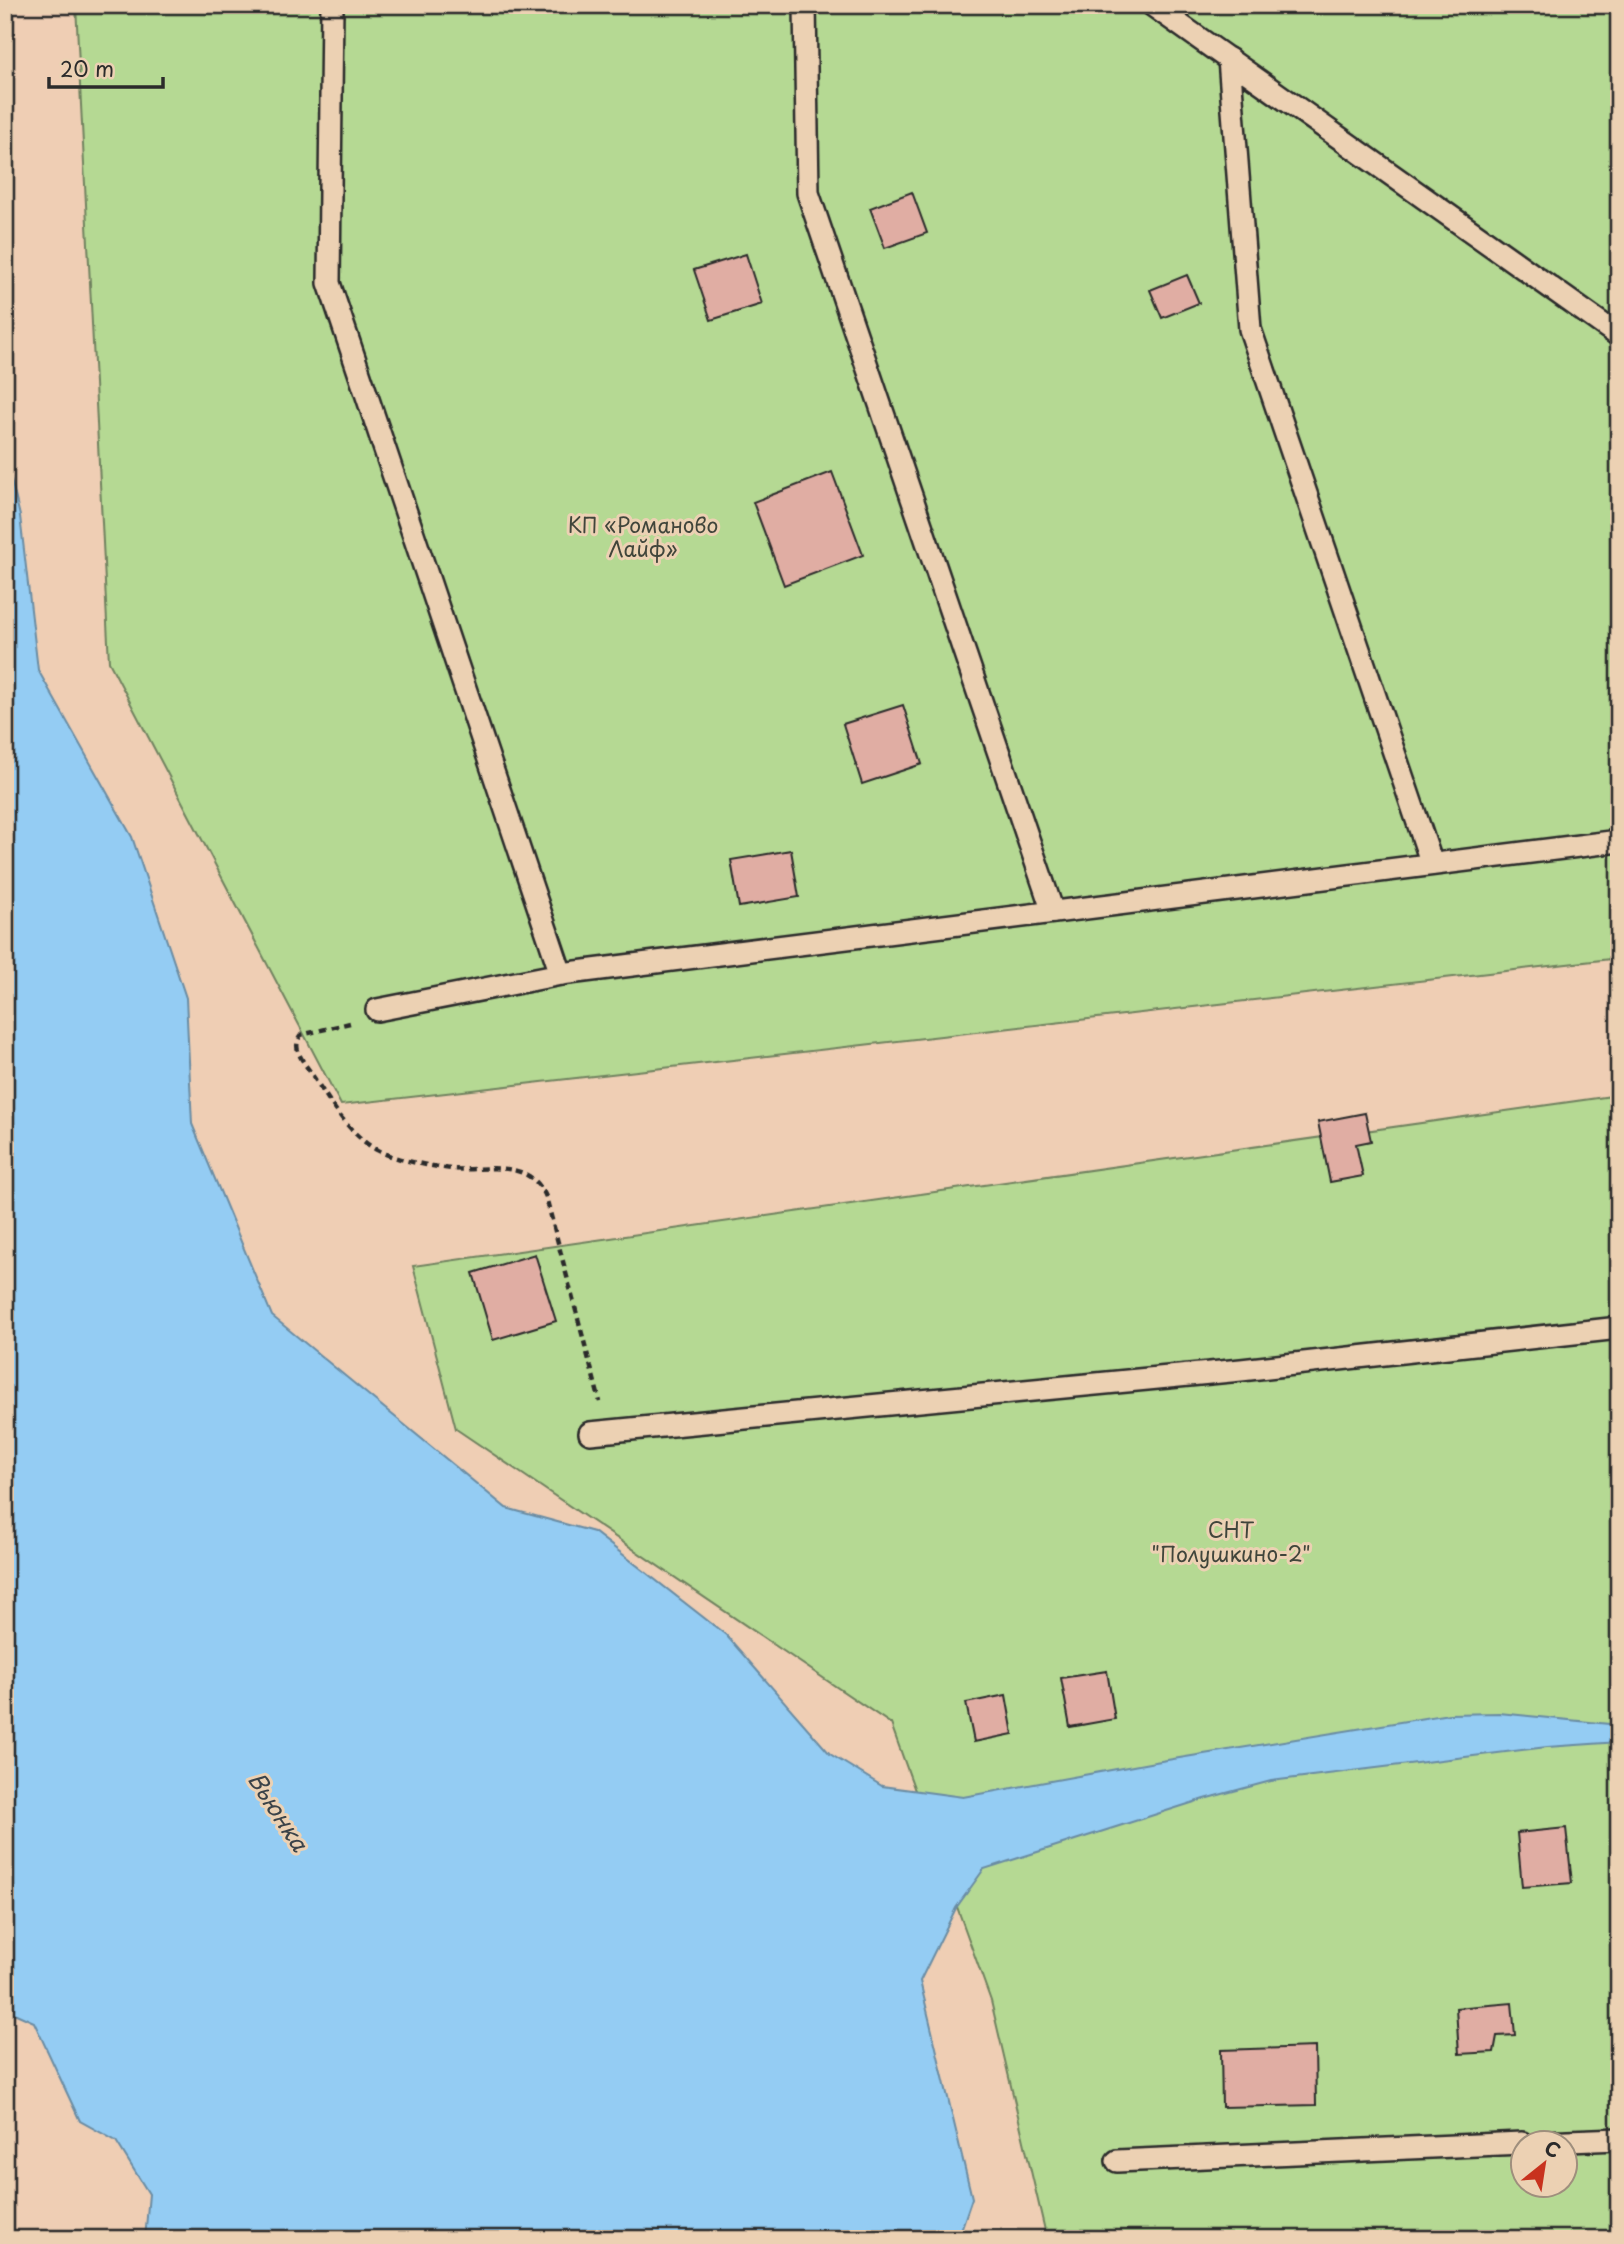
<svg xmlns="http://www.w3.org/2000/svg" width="1624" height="2244" font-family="'Playpen Sans',sans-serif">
<rect width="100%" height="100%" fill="#efceb4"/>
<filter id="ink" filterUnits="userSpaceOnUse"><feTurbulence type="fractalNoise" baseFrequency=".0143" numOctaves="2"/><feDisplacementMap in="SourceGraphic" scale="14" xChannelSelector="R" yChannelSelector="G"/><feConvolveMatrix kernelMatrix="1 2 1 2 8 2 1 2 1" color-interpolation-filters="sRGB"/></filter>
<g filter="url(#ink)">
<g fill="#b5d993" stroke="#70825f" stroke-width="2" fill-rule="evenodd">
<polygon points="76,5 1619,5 1619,958 341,1105 109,662"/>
<path d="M1619,1095V2239H1047L991,2001L891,1724L456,1429L413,1266ZM1522,2142H1564V2184H1522Z"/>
</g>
<polygon fill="#94ccf3" stroke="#6a8ca3" stroke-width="2" points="5,454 20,516 38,670 132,837 186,998 192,1124 272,1316 506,1508 594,1532 726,1635 830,1754 882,1786 963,1797 1155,1762 1449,1714 1499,1713 1619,1725 1619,1742 1547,1747 1271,1781 1204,1799 984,1869 956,1908 920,1981 972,2198 958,2239 145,2239 149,2194 116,2141 80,2121 34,2022 5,2009"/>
<g fill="#e0ada3" stroke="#2b2b2b" stroke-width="2">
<polygon points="912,192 927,233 885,248 870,208"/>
<polygon points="746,254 762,304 711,320 694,270"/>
<polygon points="1187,275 1199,303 1162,318 1150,290"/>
<polygon points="832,472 863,555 784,585 753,502"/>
<polygon points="903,705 922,764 862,784 843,724"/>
<polygon points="791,850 799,897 739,907 731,860"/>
<polygon points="1365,1113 1371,1141 1356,1144 1363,1176 1330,1182 1318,1122"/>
<polygon points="535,1254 556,1321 493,1340 473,1273"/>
<polygon points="1107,1671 1115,1719 1070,1727 1061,1678"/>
<polygon points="1006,1695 1013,1734 974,1742 966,1703"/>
<polygon points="1566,1828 1572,1883 1522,1887 1517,1833"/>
<polygon points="1512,2003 1515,2035 1497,2036 1494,2052 1459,2054 1456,2008"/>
<polygon points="1315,2047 1316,2105 1222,2107 1221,2050"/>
</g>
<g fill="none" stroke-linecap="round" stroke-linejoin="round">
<defs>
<g id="lane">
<polyline points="332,5 329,283 561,974"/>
<polyline points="805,5 808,193 1053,912"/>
<polyline points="1152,5 1619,336"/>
<polyline points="1229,59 1250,329 1432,864"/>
<polyline points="377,1010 561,974 1619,841"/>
<polyline points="590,1433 1241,1370 1619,1328"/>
<polyline points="1543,2142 1619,2139"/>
<polyline points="1117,2161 1522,2143"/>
</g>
</defs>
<use href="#lane" stroke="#2b2b2b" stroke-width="26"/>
<path stroke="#2b2b2b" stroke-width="4.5" stroke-dasharray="7 5" stroke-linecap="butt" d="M350,1023L301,1035C291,1048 303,1061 311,1073C329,1100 348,1134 377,1150C395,1160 430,1166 451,1169C485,1172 528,1156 546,1197L600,1402"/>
<use href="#lane" stroke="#ecd1b3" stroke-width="21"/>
</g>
</g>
<g text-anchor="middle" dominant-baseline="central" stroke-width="6" stroke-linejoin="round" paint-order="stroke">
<g font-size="21" fill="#40453b" stroke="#ecd1b3">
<text x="643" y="524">КП «Романово<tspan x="643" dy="24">Лайф»</tspan></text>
<text x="1231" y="1529">СНТ<tspan x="1231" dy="24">"Полушкино-2"</tspan></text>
</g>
<g font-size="23" font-style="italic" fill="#3b4349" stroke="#ecd1b3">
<text transform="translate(279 1811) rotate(57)">Вьюнка</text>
</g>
</g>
<rect width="1624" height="2244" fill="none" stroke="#ecd1b3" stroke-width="28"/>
<rect x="14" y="14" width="1596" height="2216" fill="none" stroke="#2b2b2b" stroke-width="2.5" filter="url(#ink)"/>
<g transform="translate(1544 2164) rotate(30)"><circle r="33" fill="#ecd1b3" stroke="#9f8f7d" stroke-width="2"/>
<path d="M0-5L12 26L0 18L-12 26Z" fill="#c8321e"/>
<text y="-10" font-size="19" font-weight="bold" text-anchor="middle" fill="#2b2b2b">С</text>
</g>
<path d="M49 77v10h114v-10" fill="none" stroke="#2b2b2b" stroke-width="3.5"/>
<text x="60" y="77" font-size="21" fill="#2b2b2b" stroke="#ecd1b3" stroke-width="5" paint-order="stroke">20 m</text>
</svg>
